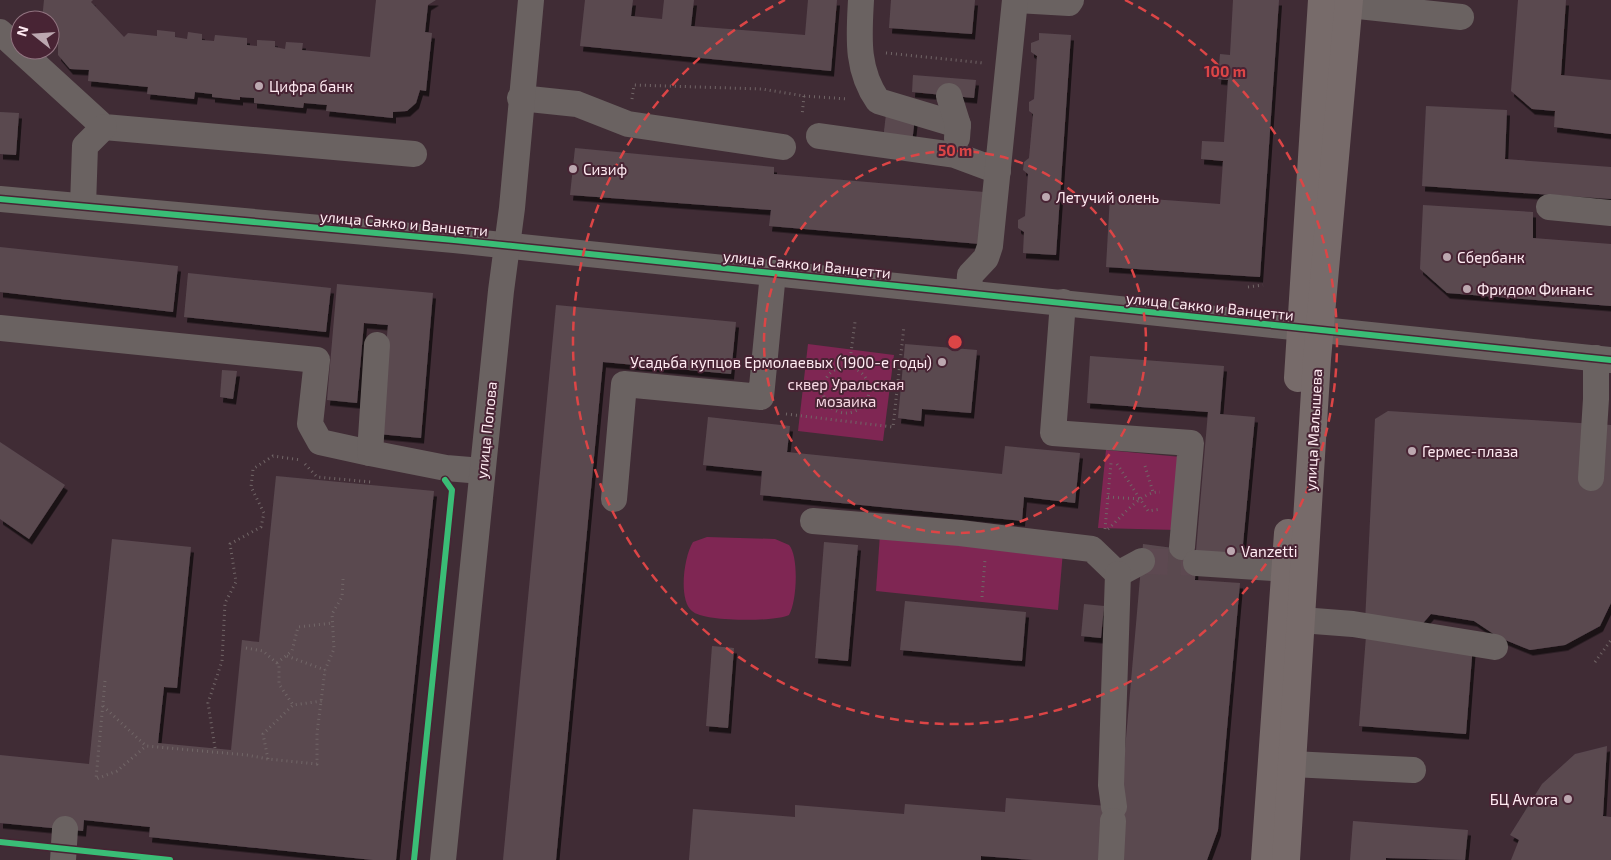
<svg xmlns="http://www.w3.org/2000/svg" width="1611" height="860" font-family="'Exo 2',sans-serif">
<defs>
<filter id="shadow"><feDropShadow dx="3" dy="5.5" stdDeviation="0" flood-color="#0009"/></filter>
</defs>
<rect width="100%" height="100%" fill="#402c35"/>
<g fill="#7f2653">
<polygon points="808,344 894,355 883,441 798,431"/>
<polygon points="1106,450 1181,457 1177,530 1098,528"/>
<polygon points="880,534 1063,551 1058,610 876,591"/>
<path d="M707,537L775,539L789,545C799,556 797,602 789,615C776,622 703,622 692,611C678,600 684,556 693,542Z"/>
</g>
<g fill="#5a4950" filter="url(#shadow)">
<polygon points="44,0 93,0 91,2 124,37 128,33 157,36 157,30 175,32 175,37 187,39 188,32 202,34 202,40 214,41 215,35 247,38 247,45 257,46 257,40 275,41 275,47 285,49 286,42 303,43 302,50 370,57 376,0 436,0 428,5 425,32 432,33 426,91 420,90 416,103 407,111 393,112 393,118 326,111 327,105 304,103 303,108 254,103 254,98 240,97 240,100 212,97 212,94 195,92 194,99 147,94 148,87 88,81 89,70 70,69 58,55 58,36 50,35 50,20 42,20"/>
<polygon points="585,0 633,0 631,16 662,19 664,0 694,0 691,26 805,35 808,0 837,0 831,71 580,46"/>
<polygon points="891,0 975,0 972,34 889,28"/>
<polygon points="1233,0 1279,0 1260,277 1106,267 1110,196 1220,204 1223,161 1201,159 1202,141 1224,142 1228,80 1218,79 1220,54 1230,55"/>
<polygon points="1518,0 1566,0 1561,75 1611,80 1611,134 1554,127 1555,111 1532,109 1511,91"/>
<polygon points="1039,33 1071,35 1056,255 1023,253 1024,232 1018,228 1018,220 1025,216 1028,174 1023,170 1024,162 1029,158 1033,114 1029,111 1029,102 1034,99 1037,56 1031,52 1031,43 1039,40"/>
<polygon points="913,75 976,80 974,98 912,92"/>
<polygon points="1426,106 1507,110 1505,159 1611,167 1611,199 1422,186"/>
<polygon points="0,112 19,113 16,155 0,154"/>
<polygon points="886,114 915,117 912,143 883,140"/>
<polygon points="575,148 774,167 774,174 984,192 980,244 769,226 771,210 570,195"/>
<polygon points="1423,205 1533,212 1533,238 1611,244 1611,306 1447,293 1420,269"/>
<polygon points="0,247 178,266 173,312 0,292"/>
<polygon points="188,273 331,288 326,332 184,317"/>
<polygon points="337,284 433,293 421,438 378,434 388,325 364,323 357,403 327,400"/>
<polygon points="556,305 736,322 731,374 603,362 556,860 503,860"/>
<polygon points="905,344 977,350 971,413 922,409 921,421 898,418"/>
<polygon points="1090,356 1224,366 1220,414 1255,417 1242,555 1196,551 1208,412 1087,403"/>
<polygon points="222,370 237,371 233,399 220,397"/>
<polygon points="1388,411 1611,425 1611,603 1600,626 1565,645 1530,650 1498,637 1474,621 1431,614 1418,629 1365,623 1375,419"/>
<polygon points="708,417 790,426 787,452 1002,474 1005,446 1080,453 1075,503 1024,497 1022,521 760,495 762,471 703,465"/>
<polygon points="0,442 65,485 29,539 0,519"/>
<polygon points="276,476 434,491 396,860 373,860 149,837 150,827 84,820 83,831 0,823 0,755 89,764 112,539 191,547 177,688 164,687 158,743 231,750 242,640 259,642"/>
<polygon points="824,542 858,545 848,661 815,658"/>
<polygon points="1143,544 1196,551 1195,580 1240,583 1218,830 1207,860 1033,860 981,856 981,860 689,860 693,809 795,817 795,805 904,814 905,804 1005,812 1006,798 1120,807"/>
<polygon points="905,601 1026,612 1022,661 900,650"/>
<polygon points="1084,604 1104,606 1101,638 1081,636"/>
<polygon points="1366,636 1473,644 1466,734 1359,726"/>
<polygon points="712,646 734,648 728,728 706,726"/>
<polygon points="1607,746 1603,816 1611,817 1611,860 1511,860 1519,840 1510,835 1542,784 1575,754"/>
<polygon points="1353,821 1468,830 1465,860 1386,858 1386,860 1350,860"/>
</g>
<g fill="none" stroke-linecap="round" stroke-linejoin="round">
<polyline stroke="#5d4951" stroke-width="26" stroke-dasharray="26 13" stroke-linecap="butt" points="1142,561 1196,563"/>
<g stroke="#716667" stroke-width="3" stroke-dasharray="1 4" stroke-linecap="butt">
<polyline points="886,53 984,63"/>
<polyline points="804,96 848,99"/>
<polyline points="632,99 634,85 762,89 804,96 802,116"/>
<polyline points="1248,287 1263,285"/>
<circle cx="846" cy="390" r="23"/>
<polyline points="849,368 855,322"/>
<polyline points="786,414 893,427 904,326"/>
<polyline points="305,464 317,477 371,482"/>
<polyline points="1117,464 1148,511 1161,509"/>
<polyline points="1145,466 1153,492"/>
<polyline points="1108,497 1140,499"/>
<polyline points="1105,529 1111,463"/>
<path d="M1108,529C1122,517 1141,491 1160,492"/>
<polyline points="982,597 985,560"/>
<polyline points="246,648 263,651 279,665 279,684 293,705"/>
<polyline points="287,656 325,670"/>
<polyline points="1595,662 1611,640"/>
<polyline points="277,663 292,651 298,627 333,623"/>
<polyline points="105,681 96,779 117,771 146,746"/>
<polyline points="103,706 146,746 247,755 268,759 317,764 317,733 325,670 334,649 332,614 342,597 343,579"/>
<polyline points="215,748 208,703 222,661 225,603 236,582 230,544 261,527 264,513 251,487 253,469 273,456 301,460"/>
<polyline points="268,759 263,734 293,705 322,701"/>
</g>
<g stroke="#6a6261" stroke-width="26">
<path d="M861,0C859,37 856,69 878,101L958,125"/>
<polyline points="1015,0 1069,3 1071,0"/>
<polyline points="1349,5 1461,17"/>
<polyline points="0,32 104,127 414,154"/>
<polyline points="949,96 958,125 957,138"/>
<polyline points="520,98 577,104 628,124 783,147"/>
<polyline points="819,136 955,155 998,171"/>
<polyline points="0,199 454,240 1611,360"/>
<polyline points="83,206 85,146 104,127"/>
<polyline points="1549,207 1611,213"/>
<polyline points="969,292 970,275 986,258 990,246 1015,0"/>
<polyline points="1063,302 1053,433 1191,443 1182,547"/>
<polyline points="0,328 317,360 310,424 320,442 370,453"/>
<polyline points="377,345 370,453 446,468 482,471"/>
<polyline points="1591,478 1596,399 1596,358"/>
<polyline points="614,499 624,384 761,397 773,273"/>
<polyline points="813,521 960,533 1092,549 1118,574 1142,561"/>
<polyline points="1196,563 1304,570"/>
<polyline points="1301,620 1353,624 1495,647"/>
<polyline points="1292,764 1413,770"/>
<polyline points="1114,807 1111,785 1118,574"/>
<polyline points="63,860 65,829"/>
<polyline points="443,860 501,291 512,208 531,0"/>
<polyline points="1111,860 1113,821"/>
</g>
<g stroke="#776b6a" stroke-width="28">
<polyline points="1298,378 1322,0"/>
<polyline points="1265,860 1288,533"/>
<polyline points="1286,860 1317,359 1349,0"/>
</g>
<defs>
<g id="cycleway">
<polyline points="0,199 454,240 1611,360"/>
<polyline points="0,842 170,860"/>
<polyline points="414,860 452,490 445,480"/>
</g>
</defs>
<use href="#cycleway" stroke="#482434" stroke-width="9"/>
<use href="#cycleway" stroke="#3abd76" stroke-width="6"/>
</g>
<g fill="none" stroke="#dc4546" stroke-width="2.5" stroke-dasharray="9 6">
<circle cx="955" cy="342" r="191"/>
<path d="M1125 0A382 382 0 1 1 785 0"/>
</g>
<g fill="#bca8b0" stroke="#482434" stroke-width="2">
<circle cx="259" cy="86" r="5"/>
<circle cx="573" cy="169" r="5"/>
<circle cx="1046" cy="197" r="5"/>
<circle cx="1447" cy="257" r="5"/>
<circle cx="1467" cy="289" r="5"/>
<circle cx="942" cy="362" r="5"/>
<circle cx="1412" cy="451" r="5"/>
<circle cx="1231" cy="551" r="5"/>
<circle cx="1568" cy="799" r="5"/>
</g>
<g text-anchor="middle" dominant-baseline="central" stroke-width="4" stroke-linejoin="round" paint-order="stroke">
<g font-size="15" fill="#ffebf2" stroke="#482434" text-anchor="start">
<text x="269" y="86">Цифра банк</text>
<text x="583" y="169">Сизиф</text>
<text x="1056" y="197">Летучий олень</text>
<text x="1457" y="257">Сбербанк</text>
<text x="1477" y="289">Фридом Финанс</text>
<text x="932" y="362" text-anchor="end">Усадьба купцов Ермолаевых (1900-е годы)</text>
<text x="1422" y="451">Гермес-плаза</text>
<text x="1241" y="551">Vanzetti</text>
<text x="1558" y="799" text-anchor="end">БЦ Avrora</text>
</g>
<g font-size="15" fill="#ffebf2" stroke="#482434">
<text transform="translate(404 223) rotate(5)">улица Сакко и Ванцетти</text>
<text transform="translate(807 264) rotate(6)">улица Сакко и Ванцетти</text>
<text transform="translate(1210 306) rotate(6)">улица Сакко и Ванцетти</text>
<text transform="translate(486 430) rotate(-84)">улица Попова</text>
<text transform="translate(1313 430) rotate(-87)">улица Малышева</text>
</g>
<g font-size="15" fill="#f9dae5" stroke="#482434">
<text x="846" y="384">сквер Уральская<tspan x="846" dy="17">мозаика</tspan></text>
</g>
</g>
<circle cx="955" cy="342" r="8" fill="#dc4546" stroke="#482434" stroke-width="2.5"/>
<g font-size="15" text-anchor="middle" font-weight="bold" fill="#dc4546" stroke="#482434" stroke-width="4" stroke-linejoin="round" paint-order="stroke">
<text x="1225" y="77">100 m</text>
<text x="955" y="156">50 m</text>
</g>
<g transform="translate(35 35) rotate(287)"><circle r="24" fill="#482434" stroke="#917480"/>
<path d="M0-4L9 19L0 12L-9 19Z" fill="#bca8b0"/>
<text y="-8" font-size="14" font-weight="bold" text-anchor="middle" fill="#ffebf2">N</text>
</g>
</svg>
